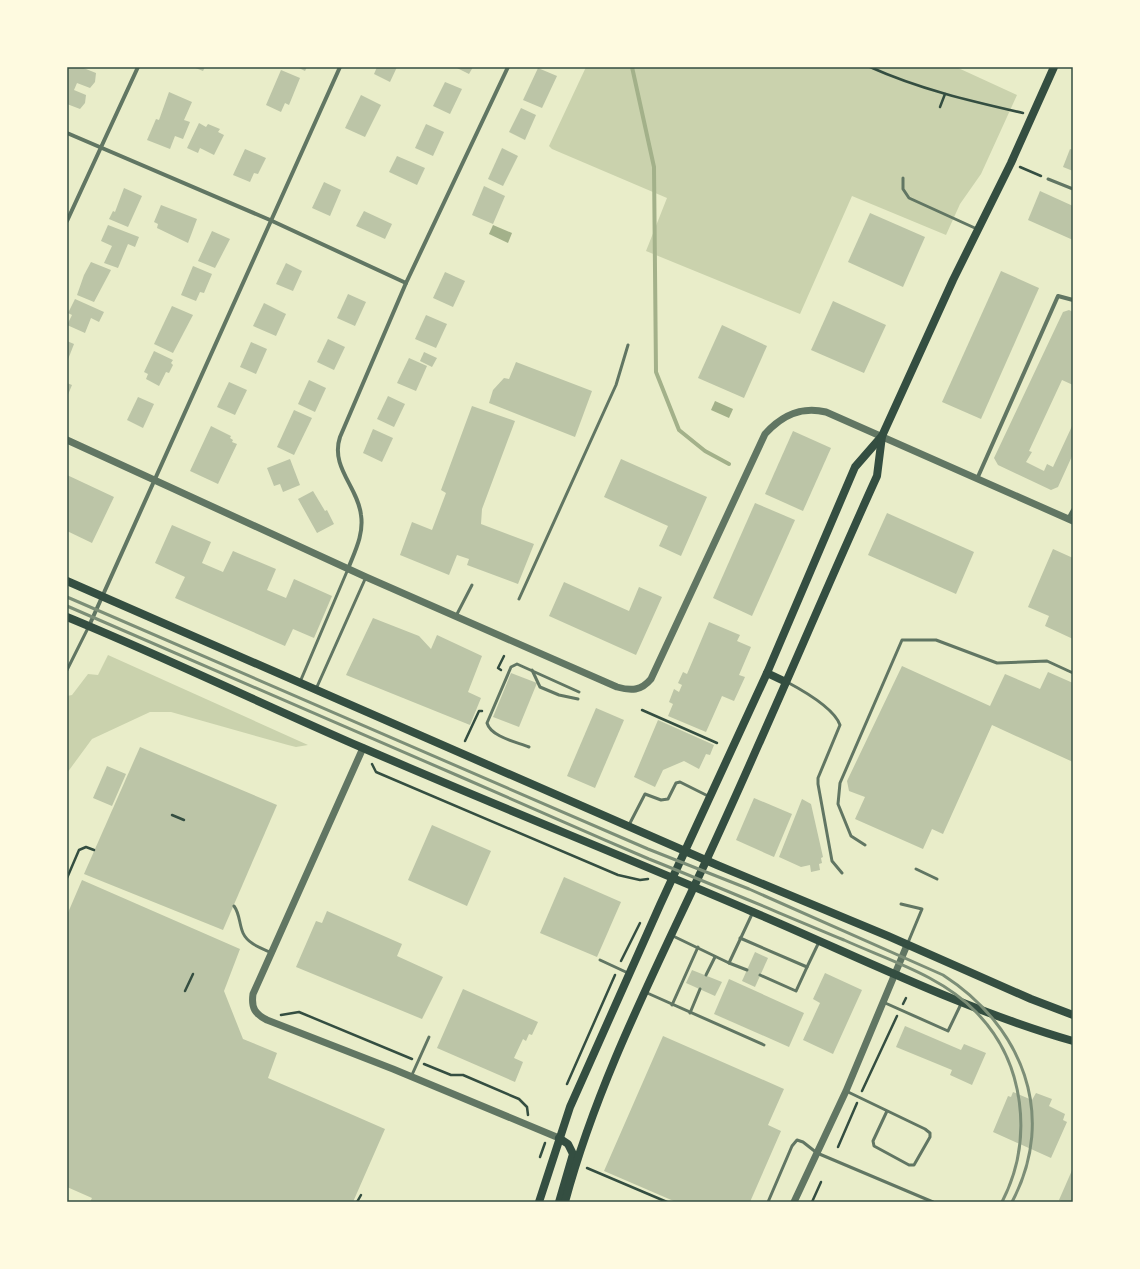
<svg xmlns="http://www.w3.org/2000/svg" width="1140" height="1269" font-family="'Fira Sans',sans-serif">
<rect width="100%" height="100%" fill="#e9edc9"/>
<g fill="#cad2ad">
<polygon points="586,67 956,67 1017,95 981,174 960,204 946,235 852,196 800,314 646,251 667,198 552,149 549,146"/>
<polygon points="108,655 308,745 296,747 288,745 171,712 150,712 92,739 67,773 67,696 72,695 88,674 98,675"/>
</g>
<g fill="#a3b18a">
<polygon points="493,225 512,233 508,243 489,234"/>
<polygon points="715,401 733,409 729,418 711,410"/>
</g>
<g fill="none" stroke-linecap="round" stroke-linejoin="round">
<polyline stroke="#a3b18a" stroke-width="4" points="632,67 654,167 656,372 679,430 705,451 729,464"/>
</g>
<g fill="#bcc5a7">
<polygon points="67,67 81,67 96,73 95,82 90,88 77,83 74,90 86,95 85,103 80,109 67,104"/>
<polygon points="193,67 205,67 203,71"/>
<polygon points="297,67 307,67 305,71"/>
<polygon points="377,67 397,67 390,82 374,74"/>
<polygon points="455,67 473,67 469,74"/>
<polygon points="538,68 557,76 542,108 523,100"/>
<polygon points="281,70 300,78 289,105 285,103 281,112 266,105"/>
<polygon points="445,82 462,89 450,114 433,106"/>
<polygon points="169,92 192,102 184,120 190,122 183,139 175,136 170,149 147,140 156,119 159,120"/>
<polygon points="361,95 381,105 365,137 345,128"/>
<polygon points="521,108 536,115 525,140 509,132"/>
<polygon points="199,123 206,127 208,124 220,129 218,132 224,135 214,155 200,148 198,153 187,148"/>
<polygon points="426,124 444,132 433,156 415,148"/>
<polygon points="502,148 518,156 503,186 488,179"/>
<polygon points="245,149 266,158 258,174 254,173 250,182 233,175"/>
<polygon points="1070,149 1073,150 1073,171 1063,167"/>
<polygon points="397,156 425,168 417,185 389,172"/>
<polygon points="324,182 341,190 330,216 312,208"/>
<polygon points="484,186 505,196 493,224 472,215"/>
<polygon points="124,188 142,196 128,227 109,219 113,211 115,212"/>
<polygon points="1040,191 1073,206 1073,240 1028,220"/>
<polygon points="161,205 197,219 188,243 157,228 158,224 154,222"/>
<polygon points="364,211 392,224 385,239 356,226"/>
<polygon points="870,213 925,237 903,287 848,262"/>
<polygon points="108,225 139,237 135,247 128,244 118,268 104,263 112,246 101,241"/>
<polygon points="212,231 230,239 215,268 198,261"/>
<polygon points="91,262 111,270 94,302 77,295 84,275"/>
<polygon points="286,263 302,271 293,291 276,284"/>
<polygon points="193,266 212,274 204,293 200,292 196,301 181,295"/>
<polygon points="1001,271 1039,288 981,419 942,402"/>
<polygon points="445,272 465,281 453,307 433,298"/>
<polygon points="348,294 366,302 355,326 337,318"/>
<polygon points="75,299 104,312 99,322 91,318 85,333 67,325 72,315 68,313"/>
<polygon points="833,301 886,325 864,373 811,350"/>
<polygon points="264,303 286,314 276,336 253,326"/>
<polygon points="172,306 193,315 173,353 154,344"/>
<polygon points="1069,310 1073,312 1073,385 1062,380 1029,451 1032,452 1026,462 1044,471 1047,464 1053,467 1073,424 1073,454 1058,487 1051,490 998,465 994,458 1063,312"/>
<polygon points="426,315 447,324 436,348 415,339"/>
<polygon points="722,325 767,346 744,398 698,378"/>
<polygon points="328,339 345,347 334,370 317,362"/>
<polygon points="67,341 74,344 67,362"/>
<polygon points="251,342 267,349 256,374 240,367"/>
<polygon points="154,351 173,360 171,363 173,365 169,373 166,372 159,386 146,379 148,374 144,372"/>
<polygon points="424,352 437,358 432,367 420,361"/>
<polygon points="409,358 427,366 416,391 397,383"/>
<polygon points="516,362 592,391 575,437 489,403 493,390 504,378 509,379"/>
<polygon points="309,380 326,388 315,412 298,404"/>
<polygon points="229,382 247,390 235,415 217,407"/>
<polygon points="67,383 72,385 67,397"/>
<polygon points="388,396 405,404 394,427 377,419"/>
<polygon points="138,397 154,404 143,428 127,420"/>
<polygon points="472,406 515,421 482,509 481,524 534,544 518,584 467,565 469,559 457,555 449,575 400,555 412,522 432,530 446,493 441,490"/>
<polygon points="294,410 312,418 294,455 277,447"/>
<polygon points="211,426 231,436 230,438 233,440 232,442 237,444 218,484 190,471"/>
<polygon points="373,429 393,438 382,462 363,453"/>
<polygon points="793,431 831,448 803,511 765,494"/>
<polygon points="290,459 300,485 283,492 280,484 274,486 267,468"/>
<polygon points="621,459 707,497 681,556 659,546 668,526 604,497"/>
<polygon points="67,475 114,497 92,543 67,531"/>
<polygon points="313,491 325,511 327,510 334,524 317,533 298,499"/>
<polygon points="755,503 795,520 752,616 713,598"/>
<polygon points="887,513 974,552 956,594 868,555"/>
<polygon points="172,525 211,542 202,563 223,572 233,551 276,569 267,590 286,598 294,579 332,596 314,638 293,629 285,646 175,598 185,577 155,563"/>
<polygon points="1053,549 1073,558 1073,639 1045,626 1049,616 1028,607"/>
<polygon points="564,582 629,611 639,587 662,597 636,655 549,616"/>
<polygon points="373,618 419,636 431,649 437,635 482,656 468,692 481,698 470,725 346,675"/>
<polygon points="709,622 740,635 737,641 751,647 739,675 745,677 734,701 722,696 706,732 668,716 673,704 669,702 674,689 679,692 682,685 678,683 683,672 687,674"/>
<polygon points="902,666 990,706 1005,674 1040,689 1048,672 1073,683 1073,762 992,725 943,834 932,829 923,849 855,819 865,797 849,791 847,781"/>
<polygon points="511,673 537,683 519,727 493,717"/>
<polygon points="596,708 624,720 595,788 567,776"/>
<polygon points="658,720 714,745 710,755 706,754 699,769 684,761 663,770 655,787 634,777"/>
<polygon points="140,747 277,805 223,930 84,874"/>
<polygon points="107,766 126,774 112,806 93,798"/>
<polygon points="754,798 792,814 774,857 736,840"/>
<polygon points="802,799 811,804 823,857 821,858 822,863 819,864 820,870 811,872 810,865 801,867 779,857"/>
<polygon points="432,825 491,851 467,906 408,880"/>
<polygon points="564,877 621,902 597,957 540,933"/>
<polygon points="82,880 240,949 224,991 243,1039 277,1053 268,1078 385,1129 353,1202 90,1202 92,1198 67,1187 67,915"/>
<polygon points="327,911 402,944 397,956 443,977 422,1019 296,967 316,921 322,923"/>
<polygon points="755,952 768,958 755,987 742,981"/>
<polygon points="692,970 722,982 715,996 686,983"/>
<polygon points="825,973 862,990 833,1054 803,1040 820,1003 813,999"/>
<polygon points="729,979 804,1013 789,1047 714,1014"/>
<polygon points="463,989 538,1022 532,1035 529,1034 526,1041 523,1039 514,1058 523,1062 515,1082 437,1048"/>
<polygon points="905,1026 961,1050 964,1044 986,1053 972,1085 950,1075 952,1070 896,1047"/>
<polygon points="663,1036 784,1089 768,1125 781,1131 750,1202 676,1202 604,1171"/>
<polygon points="1013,1092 1032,1100 1036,1093 1052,1099 1049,1106 1065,1114 1063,1120 1067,1122 1051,1158 993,1132 1008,1096 1011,1097"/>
<polygon points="1073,1168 1073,1202 1063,1202 1059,1200"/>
</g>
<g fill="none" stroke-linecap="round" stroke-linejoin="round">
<g stroke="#344e41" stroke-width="2.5">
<path d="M870,67C919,89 970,101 1023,113"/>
<polyline points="940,107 945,94"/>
<polyline points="1020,167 1041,176"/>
<polyline points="501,670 498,668 504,656"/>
<polyline points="642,710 717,743"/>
<polyline points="465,741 479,711 482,711"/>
<polyline points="372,764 376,772 618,875 640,880 648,879"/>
<polyline points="172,815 184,820"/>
<polyline points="67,878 79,850 86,847 94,850"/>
<polyline points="621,961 640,923"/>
<polyline points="185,991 193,974"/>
<polyline points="903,1004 906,998"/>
<polyline points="281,1015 299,1012 412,1059"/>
<polyline points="424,1064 451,1075 463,1075 519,1099 527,1107 528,1115"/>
<polyline points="567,1084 615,975"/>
<polyline points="862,1091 897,1016"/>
<polyline points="838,1147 857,1103"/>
<polyline points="540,1157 545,1143"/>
<polyline points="587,1168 667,1202"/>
<polyline points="357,1202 361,1195"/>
<polyline points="812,1202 821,1182"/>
</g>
<g stroke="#617663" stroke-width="3">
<polyline points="903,178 903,189 909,198 977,229"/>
<polyline points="1048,179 1073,189"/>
<polyline points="519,599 616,385 628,345"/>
<polyline points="456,616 472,585"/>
<polyline points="67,670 88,628"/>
<polyline points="532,670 540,687 559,695 578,699"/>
<polyline points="300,682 348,569"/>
<path d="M787,682C802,690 834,708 840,725L818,778V784L832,861L842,873"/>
<polyline points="316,689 366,577"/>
<path d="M529,747C517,742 491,737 487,723L511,667L517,664L579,692"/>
<polyline points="629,825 645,794 661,800 668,799 676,783 680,782 710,797"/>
<polyline points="865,845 851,836 838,804 840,783 902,640 936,640 997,663 1047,661 1073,673"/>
<polyline points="916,869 937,879"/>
<polyline points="901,904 922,909 907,945"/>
<path d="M234,906C240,914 239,924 243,933C248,944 261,948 272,953"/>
<polyline points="673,936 729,963 753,912"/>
<polyline points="740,938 807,967 796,991 760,975"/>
<polyline points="600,960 628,973"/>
<polyline points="729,963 747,970"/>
<polyline points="807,967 819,942"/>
<polyline points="706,975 715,957"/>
<polyline points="645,992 764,1045"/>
<polyline points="883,1002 948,1031 961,1004"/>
<polyline points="672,1005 698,947"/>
<polyline points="690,1013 700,989"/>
<polyline points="411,1077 429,1037"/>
<polyline points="846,1091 925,1129 930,1133 930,1137 914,1165 909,1165 874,1146 873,1141 887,1111"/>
<polyline points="768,1202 792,1146 797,1140 803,1142 817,1153 933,1202"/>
</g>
<g stroke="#617663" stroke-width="4">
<polyline points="67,133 270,220 406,283"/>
<polyline points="67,221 138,67"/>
<polyline points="977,479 1058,296 1073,300"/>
<polyline points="1068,519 1073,510"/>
<path d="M348,569C355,551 364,534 361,515C358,487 330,467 340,437L406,283L508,67"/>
<polyline points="89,626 340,67"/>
</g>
<g stroke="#617663" stroke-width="7">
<path d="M67,440L366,577L617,687C631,691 641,691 651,679L765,434C782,415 801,406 826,412L1073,521"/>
<path d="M363,748L253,994C251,1008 255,1014 267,1020L393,1069L559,1138"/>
<polyline points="794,1202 846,1091 907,945"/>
</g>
<g stroke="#344e41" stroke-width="8">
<polyline points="67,581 717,865 888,936 1031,999 1073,1015"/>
<path d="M67,617C167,658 264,705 363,748C492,804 623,856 753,912C859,957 962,1009 1073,1041"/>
<polyline points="767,673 786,682"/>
<polyline points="539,1202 570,1107 660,905 767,673 855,467 882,436"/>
<polyline points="559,1202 573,1154 568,1144 559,1138"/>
<path d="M565,1202C597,1083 654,973 706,861C765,734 819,604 877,476L882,436L953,280L1011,163L1054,67"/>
</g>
<g stroke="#7c8e77" stroke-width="3">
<path d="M67,597L648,849L749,889L943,975C1022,1026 1058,1115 1012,1202"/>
<path d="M67,606C198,662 329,720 461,777C523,804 586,832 649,859C714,885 779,913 844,940C888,960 942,976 976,1012C1025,1062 1034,1140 1002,1202"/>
</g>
</g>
<rect width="1140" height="1269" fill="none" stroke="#fefae0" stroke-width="136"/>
<rect x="68" y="68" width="1004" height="1133" fill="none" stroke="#344e41" stroke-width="1.5"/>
</svg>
